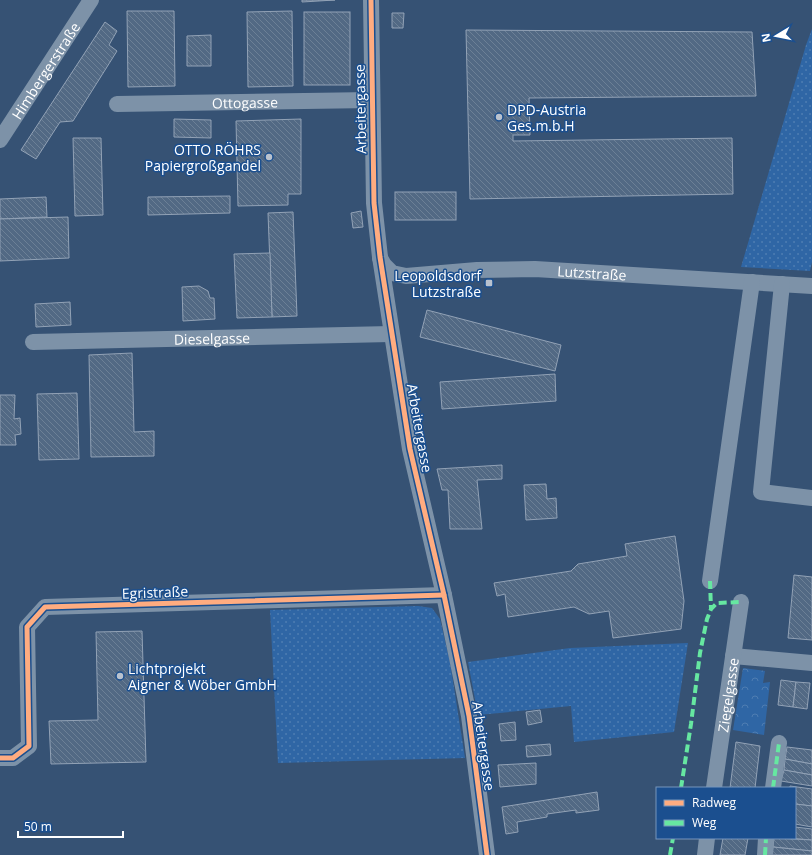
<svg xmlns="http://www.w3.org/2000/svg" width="812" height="855" font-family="'Open Sans',sans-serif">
<defs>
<pattern id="grass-dots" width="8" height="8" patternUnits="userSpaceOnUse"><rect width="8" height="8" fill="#2f66a5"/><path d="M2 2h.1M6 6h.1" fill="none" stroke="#4e7db2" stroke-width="1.8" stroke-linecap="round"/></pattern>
<pattern id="forest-crowns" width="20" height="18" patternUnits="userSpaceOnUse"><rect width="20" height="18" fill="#2f66a5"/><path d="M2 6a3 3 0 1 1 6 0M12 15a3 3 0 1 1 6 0" fill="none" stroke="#4e7db2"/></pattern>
<pattern id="building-back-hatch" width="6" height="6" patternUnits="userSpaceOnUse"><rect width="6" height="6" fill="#526984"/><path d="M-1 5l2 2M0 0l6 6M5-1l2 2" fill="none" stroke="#6c8096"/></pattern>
</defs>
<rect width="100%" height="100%" fill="#365274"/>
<g fill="url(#grass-dots)">
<polygon points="812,29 812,262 810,271 741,267 806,45"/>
<polygon points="418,606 432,608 440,619 450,662 465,758 278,763 270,610"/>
<polygon points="688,643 674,732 574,742 571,706 478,715 468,662 570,648"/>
</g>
<polygon fill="url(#forest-crowns)" points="743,668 765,671 763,683 770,682 764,735 733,730"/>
<g fill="url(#building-back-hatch)" stroke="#92a2b6">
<polygon points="302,0 335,0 302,2"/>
<polygon points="127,11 174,11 175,86 128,87"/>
<polygon points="292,11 293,86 248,87 247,12"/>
<rect x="304" y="12" width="46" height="73"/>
<polygon points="392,13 404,13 403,28 392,28"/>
<polygon points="105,22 117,31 109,45 117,51 73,121 60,122 36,159 21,150"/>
<polygon points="466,30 752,32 756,96 529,98 530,135 513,135 513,141 732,138 733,194 470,199"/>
<polygon points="211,35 211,66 187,66 187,36"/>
<polygon points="174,119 211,120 211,138 174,137"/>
<polygon points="301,119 301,194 288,194 288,205 238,206 236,121"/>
<polygon points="73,138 101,138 103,215 75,216"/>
<rect x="395" y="192" width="61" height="28"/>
<polygon points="230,196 230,213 148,215 148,197"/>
<polygon points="46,197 47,217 0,219 0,199"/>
<polygon points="361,211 363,227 353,228 351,213"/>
<polygon points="293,212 297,316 272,317 268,213"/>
<polygon points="68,217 69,258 0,261 0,219"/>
<polygon points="270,253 272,317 237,318 234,254"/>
<polygon points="199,286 208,291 210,298 214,298 215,319 183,321 182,287"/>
<polygon points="70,302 71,325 36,327 35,304"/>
<polygon points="427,310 561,345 555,371 420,337"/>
<polygon points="132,353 134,432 154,431 154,456 91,457 89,355"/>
<polygon points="555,374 556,401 442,409 440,382"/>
<polygon points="77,393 79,459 39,460 37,394"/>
<polygon points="0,395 15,395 14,419 20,418 21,434 15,435 16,445 0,445"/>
<polygon points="502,465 502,479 477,480 482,529 450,529 448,490 442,490 437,469"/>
<polygon points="546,484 547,499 556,498 557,518 526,520 524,485"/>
<polygon points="675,536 684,601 681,629 613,638 609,611 589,614 574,607 508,617 505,594 497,596 494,583 571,571 578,564 627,556 625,544"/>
<polygon points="794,575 812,577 812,640 788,638"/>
<polygon points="142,631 146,762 51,764 49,721 98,720 96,632"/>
<polygon points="781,680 796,682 793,707 778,705"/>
<polygon points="796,682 810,683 807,709 793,707"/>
<polygon points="540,710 542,722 528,725 526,712"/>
<polygon points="515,722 516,740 501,741 499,724"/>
<polygon points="736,742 760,746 755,788 730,788"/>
<polygon points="550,744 551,755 527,757 526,746"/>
<polygon points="787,747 812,750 812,764 785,759"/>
<polygon points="785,759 812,764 812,775 784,770"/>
<polygon points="536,763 536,784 500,787 498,765"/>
<polygon points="784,770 812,775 812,786 781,781"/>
<polygon points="790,786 812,789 812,806 795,804 795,788 790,788"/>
<polygon points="597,792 599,810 576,813 576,810 547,814 547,817 517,822 518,832 506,834 502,807"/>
<polygon points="795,804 812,806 812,827 795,824"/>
<polygon points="795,827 812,829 812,840 787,838 795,838"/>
<polygon points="723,838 748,838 745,855 720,855"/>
<polygon points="774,838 812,840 812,851 773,847"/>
<polygon points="773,847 812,851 812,855 772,855"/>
</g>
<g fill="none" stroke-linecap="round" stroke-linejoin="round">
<g stroke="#7d92a8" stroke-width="16">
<polyline points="371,0 374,203 380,257 410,449 444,595 469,716 487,855"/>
<path id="s1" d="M117,104L372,100"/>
<path id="s2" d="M0,140L91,0"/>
<path id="s3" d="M380,258L384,265L392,273L406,276L477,270L535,269L812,286"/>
<polyline points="782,284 761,492 812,498"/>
<path id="s4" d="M33,342L391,334"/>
<polyline points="710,581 752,282"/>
<polyline points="733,656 812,663"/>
<polyline points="0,758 13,758 29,746 27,627 45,607 444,595"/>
<path id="s5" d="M714,788L741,602"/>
<polyline points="773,788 779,743"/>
<polyline points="705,855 707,838"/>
<polyline points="765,855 766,838"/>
</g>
<g stroke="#66e7a1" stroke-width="4" stroke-dasharray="8 4" stroke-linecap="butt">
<polyline points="710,581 711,609"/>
<polyline points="681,788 691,724 700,653 707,619 711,609 717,603 741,602"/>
<polyline points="773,788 779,743"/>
<polyline points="670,855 673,838"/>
<polyline points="765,855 766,838"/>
</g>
<defs>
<g id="cycleway">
<polyline points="371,0 374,203 380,257 410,449 444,595 469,716 487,855"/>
<polyline points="0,758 13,758 29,746 27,627 45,607 444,595"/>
</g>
</defs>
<use href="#cycleway" stroke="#1b4f8f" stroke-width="8"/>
<use href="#cycleway" stroke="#ffac80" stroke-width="5"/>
</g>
<g fill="#b9c2ce" stroke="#1b4f8f" stroke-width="1.5">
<circle cx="499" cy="117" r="4"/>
<circle cx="269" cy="157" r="4"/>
<rect x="485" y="279" width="8" height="8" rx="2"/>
<circle cx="120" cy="676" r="4"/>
</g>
<g text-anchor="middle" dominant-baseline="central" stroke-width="3" stroke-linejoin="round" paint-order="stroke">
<g font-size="14" fill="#fff" stroke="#1b4f8f">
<text stroke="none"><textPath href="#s2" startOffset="83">Himbergerstraße</textPath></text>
<text stroke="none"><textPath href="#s1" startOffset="128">Ottogasse</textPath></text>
<text transform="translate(360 109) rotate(-91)">Arbeitergasse</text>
<text stroke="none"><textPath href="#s3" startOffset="220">Lutzstraße</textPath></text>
<text stroke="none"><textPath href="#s4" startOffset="179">Dieselgasse</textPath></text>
<text transform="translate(420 428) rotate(80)">Arbeitergasse</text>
<text transform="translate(155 592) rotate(-2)">Egristraße</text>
<text stroke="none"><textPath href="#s5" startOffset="94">Ziegelgasse</textPath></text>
<text transform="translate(484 746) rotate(82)">Arbeitergasse</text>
</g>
<g font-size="14" fill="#fff" stroke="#1b4f8f" text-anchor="start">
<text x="507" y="109">DPD-Austria<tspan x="507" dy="16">Ges.m.b.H</tspan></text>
<text x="261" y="149" text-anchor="end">OTTO RÖHRS<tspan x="261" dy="16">Papiergroßgandel</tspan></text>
<text x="481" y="275" text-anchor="end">Leopoldsdorf<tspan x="481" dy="16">Lutzstraße</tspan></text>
<text x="128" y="668">Lichtprojekt<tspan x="128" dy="16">Aigner &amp; Wöber GmbH</tspan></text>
</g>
</g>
<rect x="656" y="787" width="140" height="52" fill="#1b4f8f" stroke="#7695bc"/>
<rect x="664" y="800" width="20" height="6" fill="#ffac80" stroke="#7695bc"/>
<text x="692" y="807" font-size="12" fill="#ffffff">Radweg</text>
<rect x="664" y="820" width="20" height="6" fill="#66e7a1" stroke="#7695bc"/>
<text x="692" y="827" font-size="12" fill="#ffffff">Weg</text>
<g transform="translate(776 36) rotate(260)" stroke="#1b4f8f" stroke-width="3" paint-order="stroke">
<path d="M0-3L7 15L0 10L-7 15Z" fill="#ffffff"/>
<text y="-6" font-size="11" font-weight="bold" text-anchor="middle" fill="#ffffff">N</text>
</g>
<path d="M18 831v6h105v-6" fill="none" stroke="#ffffff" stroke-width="2"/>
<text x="24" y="831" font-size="12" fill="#ffffff" stroke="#1b4f8f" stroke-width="3" paint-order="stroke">50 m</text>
</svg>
